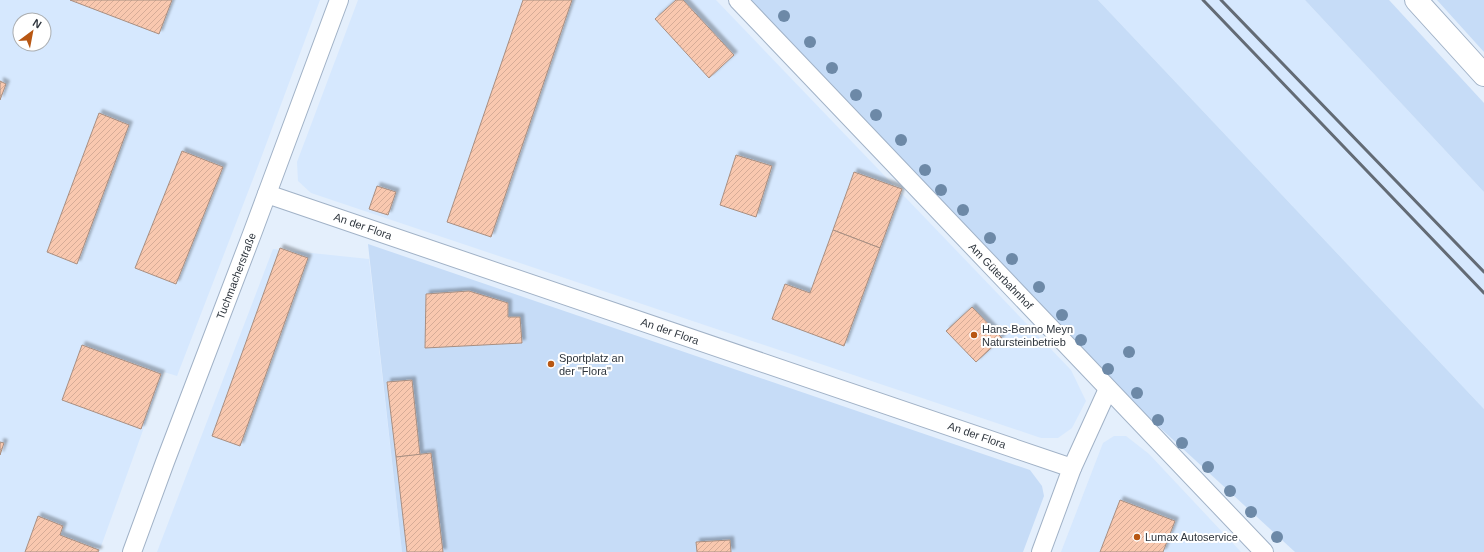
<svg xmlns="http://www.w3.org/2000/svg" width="1484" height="552" font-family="Helvetica,sans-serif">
<defs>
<pattern id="building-hatch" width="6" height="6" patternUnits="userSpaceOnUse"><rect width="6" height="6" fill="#f9c8af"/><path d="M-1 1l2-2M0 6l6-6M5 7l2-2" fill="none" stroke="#d6ac97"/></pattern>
<filter id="shadow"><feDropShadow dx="3.5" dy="-3.5" stdDeviation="1" flood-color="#0004"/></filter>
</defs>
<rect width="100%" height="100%" fill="#e4effc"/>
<g fill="#d6e8fe" fill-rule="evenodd">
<path d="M0,0H320L258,166L177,376L164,372L99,552H0ZM20,20H44V44H20Z"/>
<polygon points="358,0 716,0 1071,370 1086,401 1072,428 1058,438 1041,438 311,193 298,181 297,162"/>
<polygon points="1098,0 1305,0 1484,192 1484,409"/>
<polygon points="273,249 369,259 402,552 157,552"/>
<polygon points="1114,436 1126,436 1149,454 1241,552 1061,552 1103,443"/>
</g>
<g fill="#c6dcf7">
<polygon points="751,0 1098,0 1484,409 1484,552 1295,552 1119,390"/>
<polygon points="1305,0 1389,0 1484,103 1484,192"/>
<polygon points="1437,0 1484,0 1484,52"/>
<polygon points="368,244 1030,470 1042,486 1044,496 1023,552 402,552"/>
</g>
<g fill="url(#building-hatch)" stroke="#a88f82" filter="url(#shadow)">
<polygon points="70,0 172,0 159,34"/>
<polygon points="523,0 572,0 491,237 447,222"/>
<polygon points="676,0 683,0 734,55 709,78 655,19"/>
<polygon points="0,81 6,84 0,100"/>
<polygon points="99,113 129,125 77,264 47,252"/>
<polygon points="182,151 223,167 176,284 135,268"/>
<polygon points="736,155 772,166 756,217 720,205"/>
<polygon points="854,172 902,189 880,248 833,230"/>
<polygon points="377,186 396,192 388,215 369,209"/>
<polygon points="833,230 880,248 844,346 772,319 785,284 810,293"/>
<polygon points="280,248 308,258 240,446 212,436"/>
<polygon points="469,291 508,303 508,317 520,317 522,343 425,348 426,294"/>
<polygon points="972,307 1002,338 976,362 946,331"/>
<polygon points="82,345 161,374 141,429 62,400"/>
<polygon points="412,380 420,455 396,457 387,382"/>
<polygon points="0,442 4,443 0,455"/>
<polygon points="431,453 443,552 407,552 396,457"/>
<polygon points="1120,500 1175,521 1163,552 1100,552"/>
<polygon points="38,516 63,526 60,535 99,550 98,552 25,552"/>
<polygon points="730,540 731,552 697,552 696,542"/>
</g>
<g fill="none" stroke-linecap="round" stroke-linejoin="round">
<defs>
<g id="minor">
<polyline points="738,0 1264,552"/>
<polyline points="267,194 1072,468"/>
<polyline points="132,552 165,462 252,234 339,0"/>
<polyline points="1041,552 1072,468 1108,389"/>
</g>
<polyline id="tertiary" points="1416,0 1484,75"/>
</defs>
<use href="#minor" stroke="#a1b2c7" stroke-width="20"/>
<use href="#tertiary" stroke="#a1b2c7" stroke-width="24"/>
<use href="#minor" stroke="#fff" stroke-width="18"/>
<use href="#tertiary" stroke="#fff" stroke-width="22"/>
<g stroke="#636b75" stroke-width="3">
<polyline points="1203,0 1484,293"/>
<polyline points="1221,0 1484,272"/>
</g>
</g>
<g fill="#6d89a7">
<circle cx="784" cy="16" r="6"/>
<circle cx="810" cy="42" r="6"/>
<circle cx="832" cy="68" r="6"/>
<circle cx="856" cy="95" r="6"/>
<circle cx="876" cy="115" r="6"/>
<circle cx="901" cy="140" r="6"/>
<circle cx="925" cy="170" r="6"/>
<circle cx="941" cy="190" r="6"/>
<circle cx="963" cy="210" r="6"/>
<circle cx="990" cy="238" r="6"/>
<circle cx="1012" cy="259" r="6"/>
<circle cx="1039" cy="287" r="6"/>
<circle cx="1062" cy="315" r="6"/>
<circle cx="1081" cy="340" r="6"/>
<circle cx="1129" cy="352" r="6"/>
<circle cx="1108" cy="369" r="6"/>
<circle cx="1137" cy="393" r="6"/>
<circle cx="1158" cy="420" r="6"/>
<circle cx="1182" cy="443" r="6"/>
<circle cx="1208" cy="467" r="6"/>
<circle cx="1230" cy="491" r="6"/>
<circle cx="1251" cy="512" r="6"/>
<circle cx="1277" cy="537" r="6"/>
</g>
<g fill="#b85713" stroke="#fff" stroke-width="1.5">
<circle cx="974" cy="335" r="4"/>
<circle cx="551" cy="364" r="4"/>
<circle cx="1137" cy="537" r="4"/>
</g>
<g text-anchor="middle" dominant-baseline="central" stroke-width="4" stroke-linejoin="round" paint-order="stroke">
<g font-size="11" fill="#2e353d" stroke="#fff">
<text transform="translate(363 226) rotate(19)">An der Flora</text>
<text transform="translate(236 276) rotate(-69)">Tuchmacherstraße</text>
<text transform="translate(1001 276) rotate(46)">Am Güterbahnhof</text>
<text transform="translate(670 331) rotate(19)">An der Flora</text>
<text transform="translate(977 435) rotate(19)">An der Flora</text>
</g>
<g font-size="11" fill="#2e353d" stroke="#fff" text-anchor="start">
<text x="982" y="329">Hans-Benno Meyn<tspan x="982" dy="13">Natursteinbetrieb</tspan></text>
<text x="559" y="358">Sportplatz an<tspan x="559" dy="13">der "Flora"</tspan></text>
<text x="1145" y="537">Lumax Autoservice</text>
</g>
</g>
<g transform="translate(32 32) rotate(32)"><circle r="19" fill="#ffffff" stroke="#abaeb1"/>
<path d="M0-3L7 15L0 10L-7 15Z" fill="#b85713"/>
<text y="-6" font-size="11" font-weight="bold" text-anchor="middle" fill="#2e353d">N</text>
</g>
</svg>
